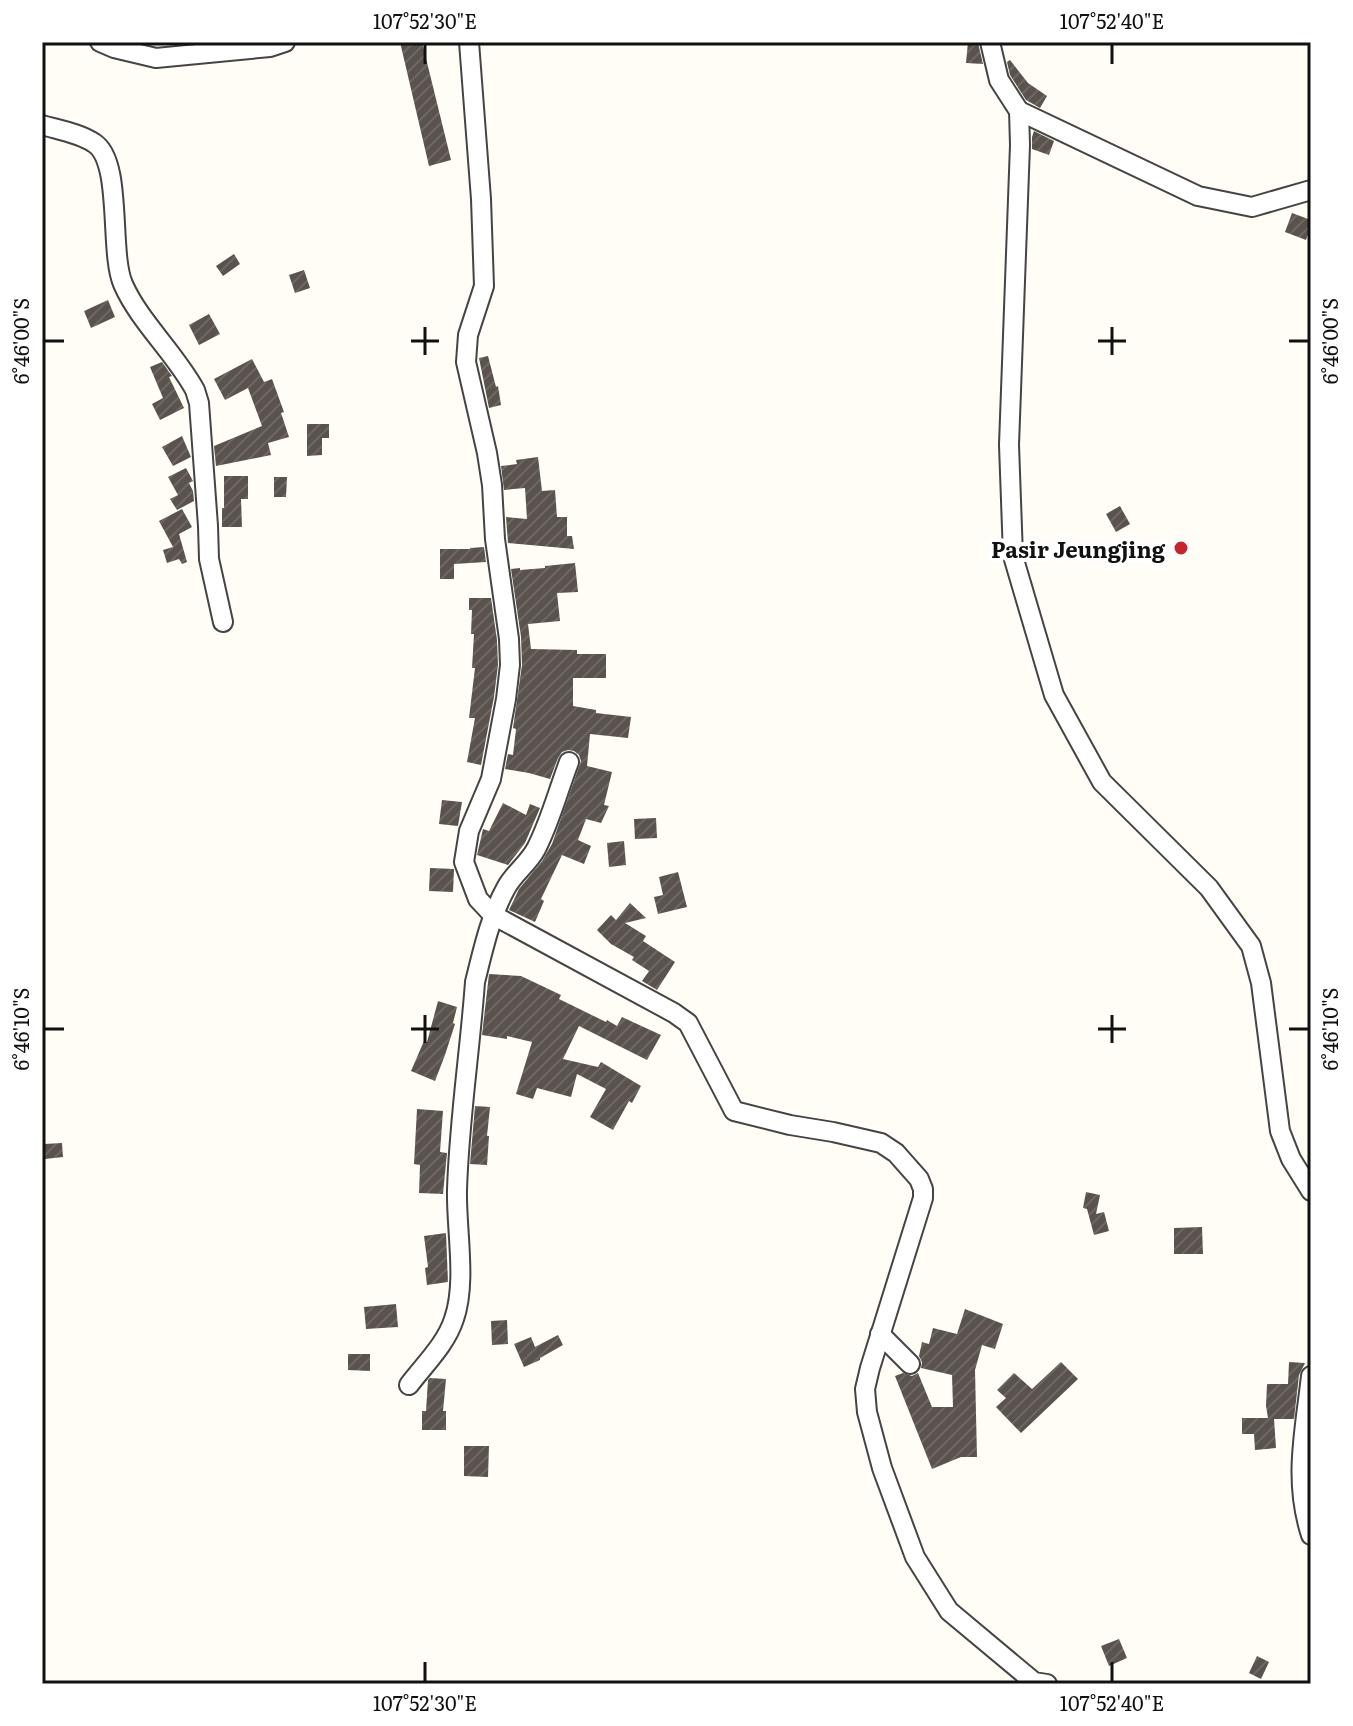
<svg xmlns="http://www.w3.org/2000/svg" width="1353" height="1726" font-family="Literata,serif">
<defs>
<pattern id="building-hatch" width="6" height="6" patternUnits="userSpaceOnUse" patternTransform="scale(2)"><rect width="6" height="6" fill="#5a524d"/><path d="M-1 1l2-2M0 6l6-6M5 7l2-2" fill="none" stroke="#6d6662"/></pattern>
</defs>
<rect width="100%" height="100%" fill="#fffdf5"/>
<g fill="url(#building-hatch)">
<polygon points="400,42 422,42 451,160 429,166"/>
<polygon points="968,42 978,43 983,64 966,63"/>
<polygon points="1010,60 1028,83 1047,96 1040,108 1026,100 1010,75 1007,62"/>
<polygon points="1034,131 1054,141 1049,155 1032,149 1032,137"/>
<polygon points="1292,213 1311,220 1311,226 1306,240 1285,232"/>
<polygon points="234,254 240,264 223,276 216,266"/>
<polygon points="304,270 310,288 295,293 289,275"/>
<polygon points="108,300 115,317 91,328 84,311"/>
<polygon points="209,314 220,334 199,345 189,325"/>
<polygon points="488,356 496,387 498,386 501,405 489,408 479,358"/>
<polygon points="252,359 264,382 272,379 284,412 281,413 289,437 268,443 271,455 216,466 214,446 262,426 248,388 225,400 214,379"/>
<polygon points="162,362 172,376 169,377 184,408 160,420 152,404 163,398 150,367"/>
<polygon points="307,424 329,424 329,438 322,438 322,455 307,456"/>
<polygon points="182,436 191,457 173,466 162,447"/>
<polygon points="538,457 542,491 555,490 557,517 567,517 567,536 572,536 574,549 508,543 506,517 527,519 525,488 504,490 501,466 517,464 516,460"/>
<polygon points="186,468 193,481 189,483 193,491 194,501 177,510 170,499 178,495 168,477"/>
<polygon points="224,476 248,476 248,499 241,499 242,527 222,527 222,508 224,508"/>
<polygon points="274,477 287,477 286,497 274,497"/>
<polygon points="1120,506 1130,524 1116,532 1106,514"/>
<polygon points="182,509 192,527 179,534 187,562 182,564 179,559 167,563 163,550 173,547 159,521"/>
<polygon points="484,547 486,562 454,564 454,579 440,579 440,549 470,549 470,548"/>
<polygon points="575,563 578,592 557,593 560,621 528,624 531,649 577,650 577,654 606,654 606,678 573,678 573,706 596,710 596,713 631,717 628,738 590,734 587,766 612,772 604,805 609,806 601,823 586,819 578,840 591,846 584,864 562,855 541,899 544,901 535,922 509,910 519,889 542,861 552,844 581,761 579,755 574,751 568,750 562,752 558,758 550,779 529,773 505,769 508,754 513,755 516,729 513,728 522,665 521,637 511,569 520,568 520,570 545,568 545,566"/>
<polygon points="469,598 491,598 497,640 498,665 494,697 481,765 467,762 475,718 469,718 475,668 472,668 474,634 471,634 472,610 469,610"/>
<polygon points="442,800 462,802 458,826 439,824"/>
<polygon points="503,803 526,815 530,804 540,808 525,843 508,865 477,855 483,829 489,831"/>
<polygon points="656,818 657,838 635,839 634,819"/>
<polygon points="624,841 626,865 609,867 607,843"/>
<polygon points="430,868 454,869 453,892 429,891"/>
<polygon points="678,872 687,907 658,914 654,897 663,895 659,877"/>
<polygon points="630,903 646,918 625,923 646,936 643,941 675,962 657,990 642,981 649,971 632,960 634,957 611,944 597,930 611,915 616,920"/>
<polygon points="489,974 521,976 561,995 559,999 606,1022 607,1020 617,1026 622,1017 661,1035 647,1060 579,1026 563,1059 598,1067 601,1062 641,1086 632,1103 629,1101 613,1130 590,1117 606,1089 577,1074 571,1097 537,1088 533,1099 516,1094 532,1042 507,1036 507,1039 482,1035"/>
<polygon points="438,1001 457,1007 453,1023 455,1024 445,1055 435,1081 411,1071 424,1041 427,1042"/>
<polygon points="475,1106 490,1107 487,1136 489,1136 487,1165 470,1164"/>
<polygon points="417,1109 443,1111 440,1152 447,1153 443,1194 419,1193 420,1165 414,1164"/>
<polygon points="62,1143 63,1157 45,1159 44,1144"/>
<polygon points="1086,1192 1100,1195 1096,1214 1104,1212 1109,1231 1094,1235 1087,1209 1083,1208"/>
<polygon points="1202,1227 1203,1254 1174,1254 1174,1228"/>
<polygon points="446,1233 448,1282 427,1285 425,1268 428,1267 424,1236"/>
<polygon points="396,1304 398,1327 366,1329 364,1307"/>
<polygon points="965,1309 1003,1324 995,1349 982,1345 975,1370 977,1457 961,1457 932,1469 895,1376 903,1373 912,1376 918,1373 932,1407 953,1407 952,1375 921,1368 922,1362 919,1356 922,1342 929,1344 933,1328 957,1334"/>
<polygon points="507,1320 508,1344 492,1345 491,1321"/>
<polygon points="558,1335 563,1345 540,1358 540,1360 524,1367 514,1344 531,1337 535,1347"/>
<polygon points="348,1354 370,1354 370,1371 348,1370"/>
<polygon points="1061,1362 1078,1379 1021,1433 996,1407 1006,1398 997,1390 1014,1373 1032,1389"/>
<polygon points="1289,1362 1305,1363 1299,1375 1294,1419 1274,1419 1276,1448 1255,1450 1254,1434 1242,1434 1242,1418 1268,1418 1266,1406 1267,1384 1288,1384"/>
<polygon points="430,1378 446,1379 443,1411 446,1411 446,1430 422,1430 422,1411 426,1411 428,1380"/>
<polygon points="464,1446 489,1446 488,1477 464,1476"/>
<polygon points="1119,1639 1127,1658 1109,1666 1101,1646"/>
<polygon points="1257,1656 1269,1662 1261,1679 1249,1673"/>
</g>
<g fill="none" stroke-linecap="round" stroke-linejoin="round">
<defs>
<g id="minor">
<polyline points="100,42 114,48 156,58 270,47 285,42"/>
<polyline points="469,42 481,199 484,286 468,335 466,362 487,453 492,485 495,539 509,639 510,665 506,699 491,779 469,831 464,862 478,899 493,915 674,1013 688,1023 734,1111 790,1125 833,1132 881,1143 896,1153 919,1179 923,1189 923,1198 870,1368 865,1389 867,1412 882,1468 915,1557 949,1611 1034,1682 1047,1684"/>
<polyline points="990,42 999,80 1019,111 1020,145 1009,445 1013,556 1054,695 1102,782 1209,888 1251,946 1261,983 1280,1131 1291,1159 1311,1191"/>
<polyline points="1019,111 1198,196 1252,207 1311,190"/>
<path d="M42,125C59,130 79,133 94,143C123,161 109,252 123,284C139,321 175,353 195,390L199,403L208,526L209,559L223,622"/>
<polyline points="880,1334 910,1364"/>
<path d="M1311,1376C1305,1431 1293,1480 1311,1535"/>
<path d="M409,1385C425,1364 446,1344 454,1319C467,1282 456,1229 457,1190C459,1121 470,1051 475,982C483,950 490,917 506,888C514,873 528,864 536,849C550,822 558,791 569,762"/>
</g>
</defs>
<use href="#minor" stroke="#444" stroke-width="22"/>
<use href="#minor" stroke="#fff" stroke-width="18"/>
</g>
<path fill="none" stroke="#111" stroke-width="3" d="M425,44V64M1112,44V64M425,327V355M1112,327V355M44,341H64M411,341H439M1098,341H1126M1289,341H1309M425,1015V1043M1112,1015V1043M44,1029H64M411,1029H439M1098,1029H1126M1289,1029H1309M425,1662V1682M1112,1662V1682"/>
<circle fill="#c4262e" stroke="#fff" stroke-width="3" cx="1181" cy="548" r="8"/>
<g text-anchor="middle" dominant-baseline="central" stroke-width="8" stroke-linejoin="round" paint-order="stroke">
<g font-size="22" font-weight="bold" fill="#111" stroke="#fff" text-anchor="end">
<text x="1165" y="548">Pasir Jeungjing</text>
</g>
</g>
<rect width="1353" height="1726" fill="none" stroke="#ffffff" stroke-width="88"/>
<rect x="44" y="44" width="1265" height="1638" fill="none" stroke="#111" stroke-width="3"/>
<g font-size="20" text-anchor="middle" fill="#111">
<text x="425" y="29">107°52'30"E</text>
<text x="1112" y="29">107°52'40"E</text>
<text transform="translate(22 341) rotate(-90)" y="7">6°46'00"S</text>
<text transform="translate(1331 341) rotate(-90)" y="7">6°46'00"S</text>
<text transform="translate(22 1029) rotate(-90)" y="7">6°46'10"S</text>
<text transform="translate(1331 1029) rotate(-90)" y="7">6°46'10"S</text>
<text x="425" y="1711">107°52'30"E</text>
<text x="1112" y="1711">107°52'40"E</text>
</g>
</svg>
